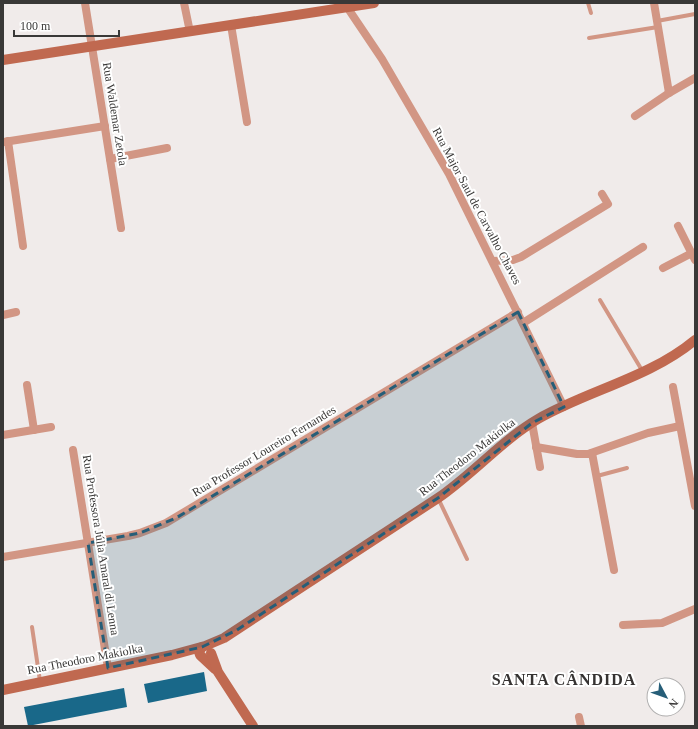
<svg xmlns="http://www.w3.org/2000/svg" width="698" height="729" font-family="Georgia,serif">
<rect width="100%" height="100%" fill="#f0ebea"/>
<g fill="#196889">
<polygon points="204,672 207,691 148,703 144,684"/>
<polygon points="124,688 127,707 28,726 24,707"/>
</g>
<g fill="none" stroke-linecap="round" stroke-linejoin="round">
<g stroke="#d29684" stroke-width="4">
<polyline points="588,3 591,13"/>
<polyline points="657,21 695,14"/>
<polyline points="589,38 658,27"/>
<polyline points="600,300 643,372"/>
<polyline points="597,476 627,468"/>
<polyline points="438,498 467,559"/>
<polyline points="32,627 40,681"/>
</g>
<g stroke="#d29684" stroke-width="8">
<polyline points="85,3 121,228"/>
<polyline points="184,3 190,32"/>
<polyline points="654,3 669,93"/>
<polyline points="345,4 382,59 449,174 564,407"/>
<polyline points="231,25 247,122"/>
<polyline points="635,116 669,93 695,78"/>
<polyline points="8,141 23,246"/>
<polyline points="4,142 105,126"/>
<polyline points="110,159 167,148"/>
<polyline points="678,226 695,260"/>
<polyline points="493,261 513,260 521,257 608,204 602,194"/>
<polyline points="663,268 692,253"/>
<polyline points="3,315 16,312"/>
<polyline points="523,323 643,247"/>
<polyline points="27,385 34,430"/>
<polyline points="673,387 695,506"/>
<polyline points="532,423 540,467"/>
<polyline points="3,435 51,427"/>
<polyline points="536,447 577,454 588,454 648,433 680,426"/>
<polyline points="73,450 108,668"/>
<polyline points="592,453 614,570"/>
<polyline points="3,557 128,536 140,533 166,523 518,312"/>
<polyline points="623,625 662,623 695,609"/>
<polyline points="579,717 581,726"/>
</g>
<g stroke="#c06950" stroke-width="10">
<polyline points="3,60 374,3"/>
<polyline points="202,647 199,652 200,655 215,669"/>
<polyline points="211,653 218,672 253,726"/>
<path d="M3,690L172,655L205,646L224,638L438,498C473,474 502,440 538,419C589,390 649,378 695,340"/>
</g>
</g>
<path fill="#265e78" fill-opacity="0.2" stroke="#265e78" stroke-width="3" stroke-dasharray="8 5" stroke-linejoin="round" d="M518,312L564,407L532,423L438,498L237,630L202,647L108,668L88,543L140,533L176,518Z"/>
<g text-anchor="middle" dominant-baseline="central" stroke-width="4" stroke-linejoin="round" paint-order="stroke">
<g font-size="12" fill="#393837" stroke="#fff">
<text transform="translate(115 114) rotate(81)">Rua Waldemar Zetola</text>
<text transform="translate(477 206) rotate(62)">Rua Major Saul de Carvalho Chaves</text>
<text transform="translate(264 451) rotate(-31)">Rua Professor Loureiro Fernandes</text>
<text transform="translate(467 457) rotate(-38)">Rua Theodoro Makiolka</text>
<text transform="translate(101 545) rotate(81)">Rua Professora Júlia Amaral di Lenna</text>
<text transform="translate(85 659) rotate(-11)">Rua Theodoro Makiolka</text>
</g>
<g font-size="16" font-weight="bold" letter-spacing="1" fill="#363332" stroke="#fff">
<text x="564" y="679">SANTA CÂNDIDA</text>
</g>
</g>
<rect width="698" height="729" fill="none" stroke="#393837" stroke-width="8"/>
<g transform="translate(666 697) rotate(131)"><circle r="19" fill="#ffffff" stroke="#b0afaf"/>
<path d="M0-3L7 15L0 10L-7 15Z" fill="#265e78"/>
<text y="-6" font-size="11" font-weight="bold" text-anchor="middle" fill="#393837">N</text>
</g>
<path d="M14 30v6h105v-6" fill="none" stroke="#393837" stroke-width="2"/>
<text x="20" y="30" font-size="12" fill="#393837" stroke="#ffffff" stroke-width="3" paint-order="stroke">100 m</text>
</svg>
